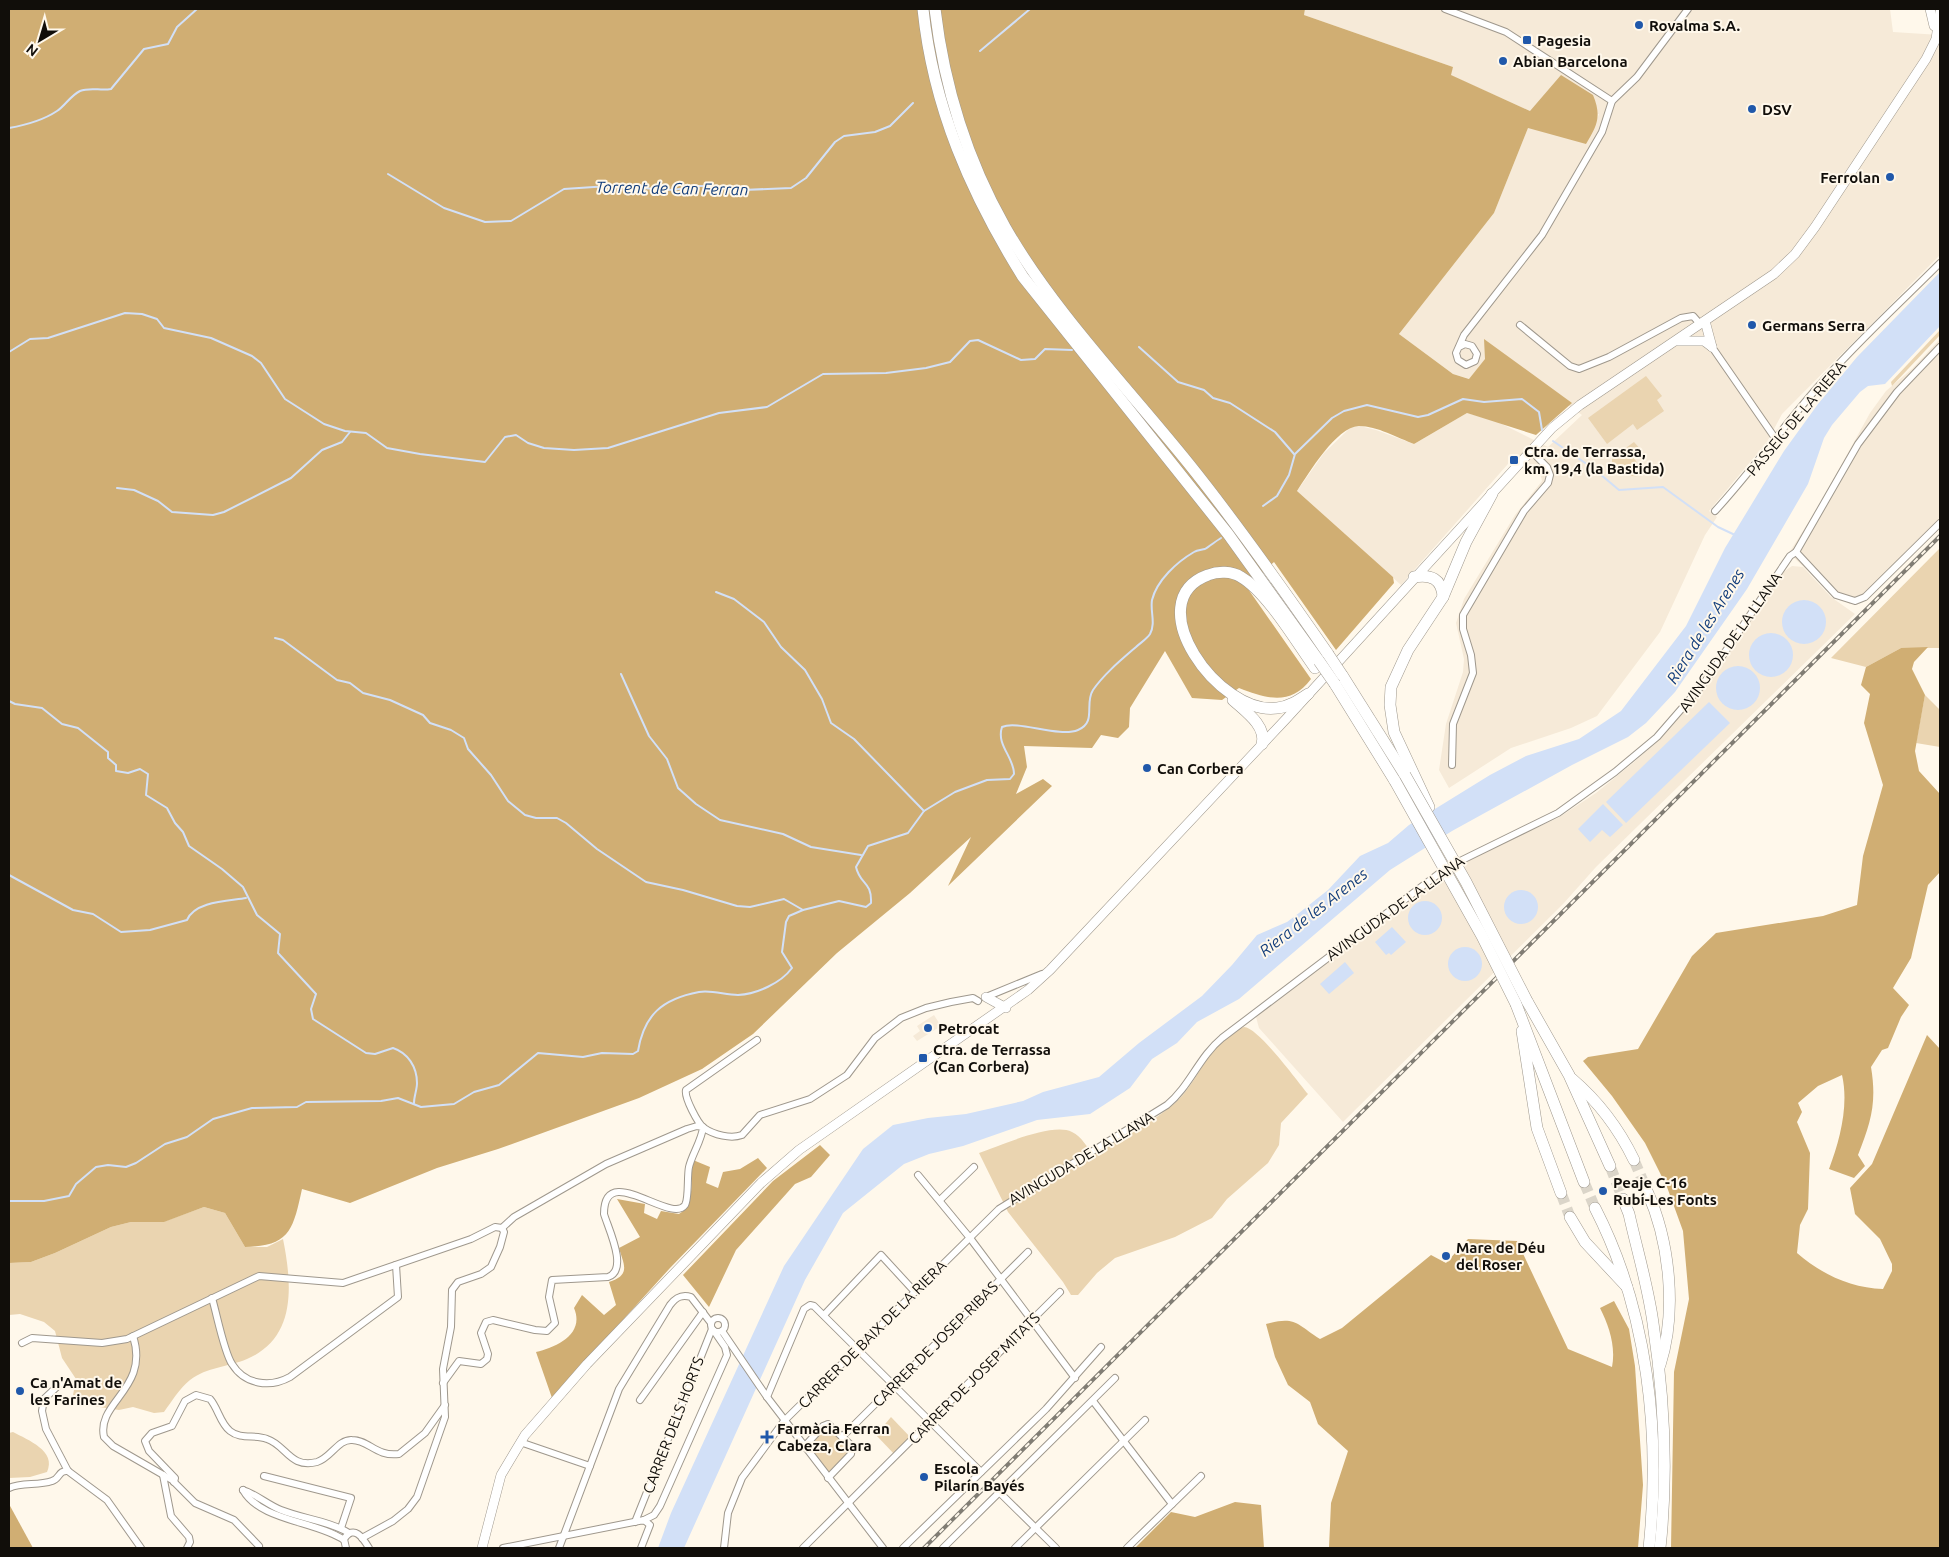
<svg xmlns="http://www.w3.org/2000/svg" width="1949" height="1557" font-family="Ubuntu,sans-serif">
<rect width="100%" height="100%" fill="#fff8eb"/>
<g fill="#f6ead8">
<polygon points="1305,9 1890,9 1893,32 1940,35 1940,255 1782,414 1767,442 1709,511 1717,517 1705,535 1660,632 1597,716 1571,728 1511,748 1449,788 1439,770 1446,724 1463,672 1464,659 1456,623 1464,599 1515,515 1542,481 1539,469 1515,456 1401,585 1297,491 1324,453 1350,428 1360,426 1376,430 1414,444 1467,413 1496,421 1548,447 1582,415 1494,353 1470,379 1453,374 1399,334 1494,213 1528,128 1592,133 1599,114 1530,111 1450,75 1453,67 1304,15"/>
<polygon points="1940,339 1940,526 1866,600 1850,604 1829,591 1789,553 1817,509 1870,413 1886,391 1912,369"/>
<polygon points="1792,566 1803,567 1831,597 1855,614 1596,867 1563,904 1343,1122 1259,1028 1256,1017 1258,1014 1417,893 1467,859 1558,818 1596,793 1633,763 1657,741 1701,691 1782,573"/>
<polygon points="934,1015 941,1026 917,1041 913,1036 920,1031 917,1026"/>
</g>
<g fill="#ead4b0">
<polygon points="1940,330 1940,335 1892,386 1891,382"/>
<polygon points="1646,376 1662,396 1657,400 1664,411 1637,430 1633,424 1607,444 1588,418"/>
<path d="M1634,442L1641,450L1633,457L1644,472L1639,476C1626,477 1619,472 1612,462V458Z"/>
<polygon points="1940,548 1940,648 1901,648 1866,667 1831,658"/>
<polygon points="1925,695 1940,710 1940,747 1916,743"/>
<path d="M1244,1027C1259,1028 1297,1081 1308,1094L1281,1123L1279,1145L1268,1163L1227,1199L1212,1218L1175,1237L1115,1258L1097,1273L1078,1295H1071L1063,1282L1008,1212L979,1153C1000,1146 1052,1122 1072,1132C1082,1137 1087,1147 1093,1155C1119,1139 1151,1124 1175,1103C1200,1081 1209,1039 1244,1027Z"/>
<path d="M204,1207L225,1213L245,1247H267L283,1239C292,1284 297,1338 247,1359C228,1367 207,1367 190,1380C179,1389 172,1401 164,1412L154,1413L133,1407L119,1410L93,1406L80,1402L73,1395L76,1379L62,1358L55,1331L44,1322L20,1314L9,1315V1263L31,1262L55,1253L111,1227L131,1222H163Z"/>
<polygon points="891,1417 913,1440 896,1456 876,1435"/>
<polygon points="826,1425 853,1449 828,1478 804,1447"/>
<path d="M13,1432C28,1440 57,1451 47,1472L30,1477L9,1478V1433Z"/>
</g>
<g fill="#d0ae73">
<path d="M9,9H1305L1304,15L1453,67L1451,75L1530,111L1561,75L1593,95C1602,117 1597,125 1586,144L1528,128L1494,213L1399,334L1453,374L1469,379L1485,359L1484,339L1572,403L1536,435L1467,413L1414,444C1398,438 1377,426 1359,426C1336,427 1309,473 1297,491L1393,577L1394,583L1336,650L1274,562L1246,586L1311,679C1291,706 1267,699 1239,688L1222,700L1192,698L1165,651L1130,708L1129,727L1118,738L1101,735L1092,748L1024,746L1027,767L1016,794L1043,779L1052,786L948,886L971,837L910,893L837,953L753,1034L702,1069L639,1098L498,1149L437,1168L350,1203L302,1189C293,1230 290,1246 245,1247L225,1213L204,1207L164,1222H131L111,1227L55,1253L31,1262L9,1263Z"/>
<path d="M1928,647L1914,662L1912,669L1925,695L1915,751L1919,771L1940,794V872L1928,885L1911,958L1893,988L1909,1005L1901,1017L1888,1048L1882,1050L1871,1067C1877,1103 1871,1122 1858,1155L1865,1166L1854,1178L1829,1169C1840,1140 1849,1105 1842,1075L1818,1086L1798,1103L1802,1112L1797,1122L1810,1153L1808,1209L1800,1225L1797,1253C1821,1274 1851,1288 1883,1289L1892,1271V1264L1880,1239L1855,1214L1850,1188L1872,1164L1927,1035L1940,1049V1548H1671L1674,1372L1689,1299L1683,1231L1667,1187L1645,1143L1612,1096L1583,1061L1588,1057L1638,1049L1692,956L1716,933L1823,916L1857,905L1863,856L1883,785L1864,723L1870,694L1861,685L1866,667L1901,648Z"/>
<polygon points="820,1145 830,1155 811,1177 795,1184 736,1250 709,1307 683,1275 773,1181"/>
<path d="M758,1158L767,1168L670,1268L552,1398L536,1352C557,1347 585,1334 574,1308L582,1295L604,1315L616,1305L609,1282C631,1275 624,1265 619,1248L640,1237L617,1199L645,1204L644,1213L657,1219L661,1211L679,1214C696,1205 690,1178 693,1160L710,1167L706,1183L718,1188L723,1172L740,1169Z"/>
<path d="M1468,1239L1517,1241L1568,1349L1612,1367C1616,1346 1609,1326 1600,1308L1614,1301L1629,1329L1635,1366L1643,1485L1638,1548H1329L1331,1503L1348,1451L1318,1424L1310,1402L1288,1385L1275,1357L1266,1324C1296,1316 1296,1324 1320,1339L1342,1328L1431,1255L1446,1263Z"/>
<polygon points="1235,1502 1261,1505 1264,1548 1135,1548 1171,1512 1195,1517"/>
<polygon points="9,1504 33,1548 9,1548"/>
</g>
<g fill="#d2e0f7">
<polygon points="1940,272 1940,326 1885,384 1868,386 1860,392 1832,425 1824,438 1808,484 1747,589 1675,692 1646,723 1628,737 1572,765 1452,831 1390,870 1239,999 1197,1022 1177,1043 1152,1059 1130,1088 1090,1114 1037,1120 963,1146 929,1154 904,1164 843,1213 805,1280 684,1548 658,1548 671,1513 784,1266 863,1149 893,1125 928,1118 966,1114 1023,1101 1043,1092 1099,1077 1139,1043 1202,996 1232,965 1257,935 1287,922 1299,913 1328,890 1360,856 1388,843 1409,825 1490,775 1526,756 1579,739 1621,711 1686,626 1725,548 1784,451 1818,404 1857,357"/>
<circle cx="1804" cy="622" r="22"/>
<circle cx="1771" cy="655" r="22"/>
<circle cx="1738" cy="688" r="22"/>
<polygon points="1709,702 1730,723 1626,823 1606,802"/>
<polygon points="1603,804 1623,825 1610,837 1602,830 1590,842 1578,829"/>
<circle cx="1521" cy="907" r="17"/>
<circle cx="1425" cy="918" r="17"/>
<polygon points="1392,927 1406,942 1391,955 1389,953 1386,955 1375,942"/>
<circle cx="1465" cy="964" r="17"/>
<polygon points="1345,962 1354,973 1329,994 1320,984"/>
</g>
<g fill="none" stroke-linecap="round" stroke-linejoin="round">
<g stroke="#d2e0f7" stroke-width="2">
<polyline points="980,51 1030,9"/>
<path d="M9,128C26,125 42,121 57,111C65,106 70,96 80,91C90,87 101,91 111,89L144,49L168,44L177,27L197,9"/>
<polyline points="388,174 444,208 485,222 511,221 564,189 609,186 673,190 697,186 714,186 743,190 791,188 806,178 835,142 844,136 875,132 890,126 913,103"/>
<polyline points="1139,347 1178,382 1204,390 1213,398 1230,403 1275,432 1294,454"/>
<polyline points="9,352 30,339 48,338 125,313 142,314 157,319 164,328 211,338 252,356 261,363 285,399 324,424 345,431 366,433 387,448 420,454 485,462 505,437 516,435 528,443 544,448 574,450 608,448 719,413 767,407 823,374 886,373 926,368 950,362 970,341 978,340 1021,360 1035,359 1045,349 1072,350"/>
<polyline points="1553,441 1594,469 1619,490 1663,487 1718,527 1735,535"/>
<polyline points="117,488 134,490 158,501 172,512 213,515 224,512 291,478 322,450 342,442 350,432"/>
<polyline points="1263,506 1277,496 1289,475 1295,454 1332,418 1344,411 1367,405 1418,417 1428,415 1463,399 1484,402 1522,399 1539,412 1542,430"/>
<polyline points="716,592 734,599 764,622 781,647 805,670 822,699 831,723 854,739 924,811"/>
<polyline points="275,638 283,640 337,680 350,683 363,693 390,700 423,715 430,723 451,730 464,738 468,749 491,775 508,801 525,815 536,818 557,818 566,823 597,849 646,882 683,890 737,906 750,907 784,899 803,910"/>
<polyline points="621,674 649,736 667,759 678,788 696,804 720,820 783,834 811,847 861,855"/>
<path d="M9,701L15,704L42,708L62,724L78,728L108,752V758L116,765V771L128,773L140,769L148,774L146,795L167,808L175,823L183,832L189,846L222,869L243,887L257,915L280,934L278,953L316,994L311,1009L313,1019L366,1053L375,1054L393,1048C408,1053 417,1067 417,1083C417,1090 414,1096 414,1103"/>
<path d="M9,875L73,910L93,914L121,932L150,930L187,920C195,901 229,901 246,898"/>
<path d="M9,1201H44L69,1196L76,1184L96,1167L108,1165L126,1167L136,1163L165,1144L187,1137L213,1119L252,1108L297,1107L306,1102L381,1101L398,1098L421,1107L454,1104L474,1092L499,1085L538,1053L583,1057L602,1053L633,1054L638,1051C644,1015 662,999 699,992C713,990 725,995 738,995C757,994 781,983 792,968L782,952L786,922L789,916L803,910L839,901L866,907L871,903C872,881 860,885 856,867L868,846L908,833L924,811L955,792L987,780L1010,779L1014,774C1014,757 996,745 1002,727C1018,720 1059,738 1078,730C1097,722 1084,704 1093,690C1104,674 1121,660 1136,647C1140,643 1147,639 1150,634C1156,623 1150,611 1152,600C1157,580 1177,562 1194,552C1197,550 1201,550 1205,549C1210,546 1216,541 1221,538"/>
</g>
<g stroke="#dbd5c9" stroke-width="11" stroke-dasharray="11 5.5" stroke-linecap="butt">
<polyline points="1634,1160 1647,1191"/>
<polyline points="1610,1166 1623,1199"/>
<polyline points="1584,1182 1595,1208"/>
<polyline points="1561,1193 1570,1217"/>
</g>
<defs>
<g id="minor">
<polyline points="1445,9 1506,32 1612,101"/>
<polyline points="1520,325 1570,366 1579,369 1609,357 1681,318 1693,316 1700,324"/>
<polyline points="1459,347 1465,344 1472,346 1477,354 1475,361 1466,365 1458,360 1456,353 1464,335 1542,235 1602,132 1612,101 1637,77 1688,9"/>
<polyline points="1712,347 1775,438"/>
<path d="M1715,511C1751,472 1782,428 1817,388C1855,344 1899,304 1940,263"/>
<polyline points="1796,552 1836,595 1855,601 1865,597 1940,523"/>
<polyline points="1452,765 1453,724 1473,673 1471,655 1463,629 1463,615 1524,511 1548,483 1550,475 1547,467 1531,451"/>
<polyline points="1454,864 1558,813 1615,772 1657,737 1704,683 1790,556 1796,552 1858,444 1897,392 1940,347"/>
<polyline points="986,997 1042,974"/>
<path d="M757,1040L686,1090C684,1097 698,1124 704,1128C714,1135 731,1139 742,1135L760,1115L810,1099L847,1075L875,1038L901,1018L926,1008L951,1002L973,998L978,1001"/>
<polyline points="918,1175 970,1238 1075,1378"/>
<polyline points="940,1200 974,1167"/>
<path d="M212,1298C217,1315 224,1352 232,1364C245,1385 270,1388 290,1377L398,1297L396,1265"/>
<polyline points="824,1315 881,1255 915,1292"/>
<circle cx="718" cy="1325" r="7"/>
<polyline points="722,1331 767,1397 883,1548"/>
<path d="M133,1336C150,1389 96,1402 104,1437L113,1446L172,1480L195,1503L234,1520L259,1546"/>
<polyline points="22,1343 32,1338 102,1343 127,1339 259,1276 343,1283 471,1239 495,1227 502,1228"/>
<polyline points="63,1381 44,1399 42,1411 46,1429 68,1471 107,1500 141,1548"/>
<path d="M443,1383L459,1361L481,1364L487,1359L488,1354L481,1333L486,1322L493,1320L535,1330L547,1331L555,1323L549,1297L552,1280L608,1277C629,1270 608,1228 604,1214C604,1160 671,1225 685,1205C689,1199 687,1176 689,1167C692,1154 702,1140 703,1127L697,1126L687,1129L606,1164L514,1217L502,1228"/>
<polyline points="767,1397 804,1309 810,1305 814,1306 981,1472"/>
<polyline points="640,1400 703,1312"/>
<polyline points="1093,1401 1172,1504"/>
<polyline points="842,1437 1028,1252"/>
<polyline points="520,1442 590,1466"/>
<polyline points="804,1447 823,1426 828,1424 852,1446 851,1454 828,1478"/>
<polyline points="163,1475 171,1516 189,1537 190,1542 187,1548"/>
<polyline points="264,1476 351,1498 341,1528"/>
<path d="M174,1482L175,1478L149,1451L145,1441L152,1433L172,1426L185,1401L196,1395L210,1399C218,1408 220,1423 230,1431C241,1440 255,1434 267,1439C286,1445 290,1469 317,1462C331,1458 338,1439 352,1440C369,1440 376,1457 399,1454L425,1433L445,1405"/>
<path d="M9,1488C22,1482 38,1486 52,1481C60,1479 58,1470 68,1471"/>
<path d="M243,1490C256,1494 268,1505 281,1510C304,1519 329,1521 349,1533"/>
<path d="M243,1490C260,1521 316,1521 344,1540"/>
<polyline points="1000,1493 1056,1548"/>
<polyline points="644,1520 654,1515 660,1506 727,1355 725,1347 714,1331"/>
<polyline points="635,1522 712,1329"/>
<polyline points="362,1538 393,1521 408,1509 417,1497 445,1417 443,1369 451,1327 452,1290 458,1282 481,1274 491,1267 500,1247 504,1232 502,1228"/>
<path d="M346,1548L344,1539C354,1524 363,1538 369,1548"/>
<polyline points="503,1548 644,1520 650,1525 641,1548"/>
<path d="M559,1548L619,1389L670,1305C676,1297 682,1294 691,1297L711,1323"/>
<path d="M724,1548L728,1513L742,1478L784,1421L999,1209L1167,1105C1190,1086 1199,1057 1222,1038L1445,869"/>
<polyline points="803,1548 1060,1292"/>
<polyline points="903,1548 1046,1409 1101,1347"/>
<polyline points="943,1548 1115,1378"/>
<polyline points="1015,1548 1145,1420"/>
<polyline points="1127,1548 1201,1476"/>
</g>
<g id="secondary">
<polyline points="1930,9 1934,26"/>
<polyline points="1705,321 1712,347"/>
<polyline points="1678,341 1704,341 1712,347"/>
<polyline points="986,997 1006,1008"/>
<polyline points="482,1548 501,1475 525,1435 587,1364 761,1183 799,1150 1028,990 1050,970 1286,719 1552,428 1580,405 1774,274 1795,254 1815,227 1926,59 1936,39 1940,12"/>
</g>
<g id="motorway">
<path d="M923,9C933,107 971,194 1023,277L1228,534L1319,661"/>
<path d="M935,9C944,85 967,160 1005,227C1053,311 1128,388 1189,464C1238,525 1283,589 1328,654"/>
<path d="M1414,577C1431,574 1442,579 1443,597"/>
<polyline points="1342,675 1405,775"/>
<polyline points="1335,684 1395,781"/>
<path d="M1308,694C1299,700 1289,707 1277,708C1219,716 1137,601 1208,575C1218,571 1232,571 1241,577C1267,592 1297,643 1315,668"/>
<path d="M1233,700C1245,711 1267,726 1262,744"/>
<polyline points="1429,807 1394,732 1390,705 1391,687 1408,650 1443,597 1466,542 1492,494"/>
<polyline points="1527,1001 1569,1075 1610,1166"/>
<polyline points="1516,1004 1584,1182"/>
<polyline points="1522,1031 1537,1128 1561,1193"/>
<path d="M1572,1079C1599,1102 1619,1129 1634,1160"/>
<path d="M1647,1191C1670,1242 1677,1312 1660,1365"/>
<path d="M1623,1199L1629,1214C1637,1250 1648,1286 1653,1323C1664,1396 1668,1475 1660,1548"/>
<path d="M1595,1208C1648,1311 1661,1434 1649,1548"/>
<polyline points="1570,1217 1585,1242 1627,1287"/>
</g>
</defs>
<use href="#minor" stroke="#9f988d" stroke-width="8"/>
<use href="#secondary" stroke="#9f988d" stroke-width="10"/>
<use href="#motorway" stroke="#9f988d" stroke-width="12"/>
<use href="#minor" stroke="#fff" stroke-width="6"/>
<use href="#secondary" stroke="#fff" stroke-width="9"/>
<use href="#motorway" stroke="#fff" stroke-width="11"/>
<defs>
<polyline id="rail" points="924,1548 1940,536"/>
</defs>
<use href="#rail" stroke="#817d74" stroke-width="4"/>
<use href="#rail" stroke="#fff8eb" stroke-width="2" stroke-dasharray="5.5" stroke-linecap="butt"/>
<defs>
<g id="motorway-bridge">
<polyline points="1328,654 1342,675"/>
<polyline points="1319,661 1335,684"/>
<polyline points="1405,775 1466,882 1527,1001"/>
<polyline points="1395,781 1482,936 1516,1004"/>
</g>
</defs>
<use href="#motorway-bridge" stroke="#9f988d" stroke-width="12" stroke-linecap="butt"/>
<use href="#motorway-bridge" stroke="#fff" stroke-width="11"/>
</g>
<g fill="#2058aa" stroke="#fff8eb" stroke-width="2">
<circle cx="1639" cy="25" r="5"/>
<rect x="1522" y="35" width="10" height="10" rx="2.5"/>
<circle cx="1503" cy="61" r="5"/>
<circle cx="1752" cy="109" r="5"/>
<circle cx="1890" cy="177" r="5"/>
<circle cx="1752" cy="325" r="5"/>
<rect x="1509" y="455" width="10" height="10" rx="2.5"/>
<circle cx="1147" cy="768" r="5"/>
<circle cx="928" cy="1028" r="5"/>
<rect x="918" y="1053" width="10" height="10" rx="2.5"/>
<circle cx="1603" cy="1191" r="5"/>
<circle cx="1446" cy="1256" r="5"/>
<circle cx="20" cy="1391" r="5"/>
<path d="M764.5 1429.5h5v5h5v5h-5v5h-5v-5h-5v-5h5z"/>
<circle cx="924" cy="1477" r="5"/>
</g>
<g text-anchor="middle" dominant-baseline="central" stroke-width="4" stroke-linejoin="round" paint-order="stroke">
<g font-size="15" font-weight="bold" fill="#110e0a" stroke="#fff8eb" text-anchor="start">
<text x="1649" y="25">Rovalma S.A.</text>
<text x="1537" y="40">Pagesia</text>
<text x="1513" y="61">Abian Barcelona</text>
<text x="1762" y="109">DSV</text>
<text x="1880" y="177" text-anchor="end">Ferrolan</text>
<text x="1762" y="325">Germans Serra</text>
<text x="1524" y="451">Ctra. de Terrassa,<tspan x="1524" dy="17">km. 19,4 (la Bastida)</tspan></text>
<text x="1157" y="768">Can Corbera</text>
<text x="938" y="1028">Petrocat</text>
<text x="933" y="1049">Ctra. de Terrassa<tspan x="933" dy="17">(Can Corbera)</tspan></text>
<text x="1613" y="1182">Peaje C-16<tspan x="1613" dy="17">Rubí-Les Fonts</tspan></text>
<text x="1456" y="1247">Mare de Déu<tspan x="1456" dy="17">del Roser</tspan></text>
<text x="30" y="1382">Ca n'Amat de<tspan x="30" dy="17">les Farines</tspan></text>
<text x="777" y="1428">Farmàcia Ferran<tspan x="777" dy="17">Cabeza, Clara</tspan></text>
<text x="934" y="1468">Escola<tspan x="934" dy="17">Pilarín Bayés</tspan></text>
</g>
<g font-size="15" fill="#110e0a" stroke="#fff8eb">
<text transform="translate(1796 418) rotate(-50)">PASSEIG DE LA RIERA</text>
<text transform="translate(1730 642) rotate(-55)">AVINGUDA DE LA LLANA</text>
<text transform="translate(1395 908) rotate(-36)">AVINGUDA DE LA LLANA</text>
<text transform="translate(1081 1158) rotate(-31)">AVINGUDA DE LA LLANA</text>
<text transform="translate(872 1334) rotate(-45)">CARRER DE BAIX DE LA RIERA</text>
<text transform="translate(935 1344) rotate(-45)">CARRER DE JOSEP RIBAS</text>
<text transform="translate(974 1378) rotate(-45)">CARRER DE JOSEP MITATS</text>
<text transform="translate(673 1425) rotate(-69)">CARRER DELS HORTS</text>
</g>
<g font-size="16" font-style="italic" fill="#133e7c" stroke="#fff8eb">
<text transform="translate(672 188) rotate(1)">Torrent de Can Ferran</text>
<text transform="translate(1705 626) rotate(-58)">Riera de les Arenes</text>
<text transform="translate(1313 912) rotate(-38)">Riera de les Arenes</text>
</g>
</g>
<rect width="1949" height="1557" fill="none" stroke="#110e0a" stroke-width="20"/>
<g transform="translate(40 40) rotate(218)" stroke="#fff8eb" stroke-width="4" paint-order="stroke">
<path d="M0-4L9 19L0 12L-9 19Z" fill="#110e0a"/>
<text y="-8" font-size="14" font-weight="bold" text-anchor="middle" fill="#110e0a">N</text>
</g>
</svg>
